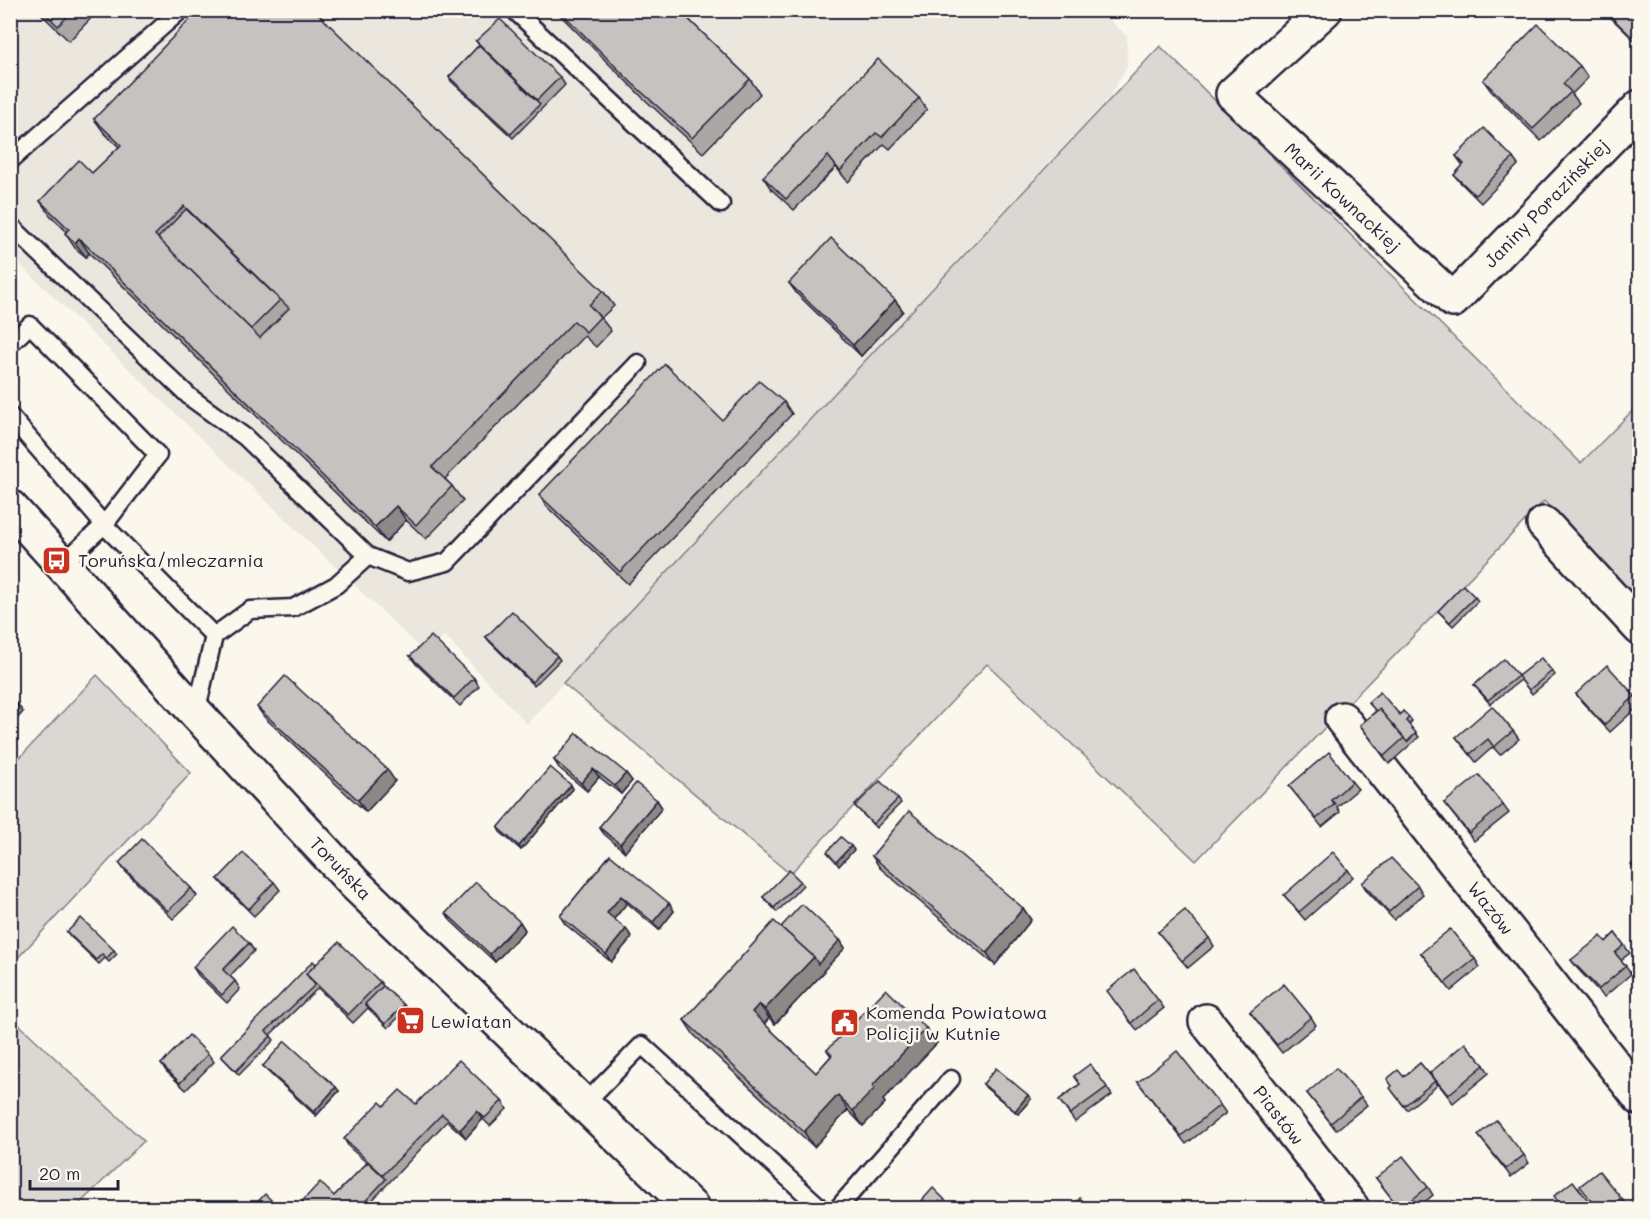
<svg xmlns="http://www.w3.org/2000/svg" width="1650" height="1219" font-family="Mali,sans-serif">
<rect width="100%" height="100%" fill="#fbf7ec"/>
<filter id="ink" filterUnits="userSpaceOnUse"><feTurbulence type="fractalNoise" baseFrequency=".0167" numOctaves="2"/><feDisplacementMap in="SourceGraphic" scale="12" xChannelSelector="R" yChannelSelector="G"/><feConvolveMatrix kernelMatrix="1 2 1 2 8 2 1 2 1" color-interpolation-filters="sRGB"/></filter>
<g filter="url(#ink)">
<polygon fill="#ebe7df" points="10,11 1100,11 1127,36 1127,67 1109,98 563,683 527,724 445,636 425,653 11,256"/>
<g fill="#dbd8d3" stroke="#7e7d87" stroke-width="1.5">
<polygon points="1160,46 1581,463 1639,404 1639,601 1544,501 1196,861 987,664 790,874 563,683"/>
<polygon points="97,675 191,773 11,965 11,767"/>
<polygon points="11,1017 144,1141 75,1208 11,1208"/>
</g>
<g fill="none" stroke-linecap="round" stroke-linejoin="round">
<defs>
<g id="service">
<polyline points="514,10 721,204"/>
<polyline points="10,161 181,10"/>
<polyline points="10,225 191,398 245,437 368,556 408,572 447,562 638,363"/>
<polyline points="10,344 30,325 158,455 104,525 10,416"/>
<polyline points="61,565 104,525 214,636"/>
<polyline points="196,713 214,636 250,610 293,608 336,585 368,556"/>
<polyline points="584,1104 642,1045 821,1208"/>
<polyline points="838,1208 951,1079"/>
</g>
<g id="minor">
<polyline points="1325,10 1233,94 1453,300 1640,107"/>
<polyline points="1544,524 1640,628"/>
<polyline points="1342,719 1640,1098"/>
<polyline points="1206,1021 1352,1208"/>
</g>
<polyline id="tertiary" points="10,507 196,713 354,883 692,1208"/>
</defs>
<use href="#service" stroke="#22223b" stroke-width="21"/>
<use href="#minor" stroke="#22223b" stroke-width="38"/>
<use href="#tertiary" stroke="#22223b" stroke-width="38"/>
<use href="#service" stroke="#fbf7ec" stroke-width="16"/>
<use href="#minor" stroke="#fbf7ec" stroke-width="33"/>
<use href="#tertiary" stroke="#fbf7ec" stroke-width="33"/>
</g>
<g fill="#aaa7a5" stroke="#22223b" stroke-width="1.5">
<polygon points="37,10 99,10 69,41"/>
<polygon points="555,10 679,10 750,79 760,94 703,153 642,97"/>
<polygon points="1640,10 1640,36 1635,41 1608,15 1605,11"/>
<polygon points="476,41 560,77 565,85 513,138 451,81 449,77 479,45"/>
<polygon points="1580,66 1588,78 1572,94 1579,103 1541,141 1491,91 1483,80"/>
<polygon points="919,98 927,109 890,149 884,144 848,182 836,167 794,210 771,189 763,177"/>
<polygon points="94,119 603,291 614,306 601,318 611,331 596,347 584,336 445,479 452,486 463,501 426,539 406,520 386,542 89,253 86,257 75,248 65,233 66,231 50,215 40,201 92,173 119,147 105,134"/>
<polygon points="1456,156 1513,158 1518,165 1481,203 1460,182 1454,175 1463,166"/>
<polygon points="789,283 895,300 903,311 861,356 797,294"/>
<polygon points="784,402 792,414 628,584 547,507 539,495"/>
<polygon points="1475,597 1478,601 1453,626 1438,611"/>
<polygon points="486,637 557,656 560,660 534,686 489,641"/>
<polygon points="410,656 474,678 479,686 460,706 416,664"/>
<polygon points="1552,671 1555,675 1532,694 1521,680 1490,704 1474,685 1518,676"/>
<polygon points="1576,694 1635,696 1640,702 1640,705 1610,732 1582,702"/>
<polygon points="1368,702 1409,717 1412,721 1409,725 1419,737 1389,764 1360,725 1376,711"/>
<polygon points="257,707 395,781 366,812 265,718"/>
<polygon points="1513,731 1519,739 1500,755 1493,747 1476,762 1456,737"/>
<polygon points="554,760 626,773 632,781 621,794 599,777 587,791 559,768"/>
<polygon points="1352,782 1358,789 1337,807 1340,812 1322,827 1289,786"/>
<polygon points="571,785 573,789 521,850 500,832 498,828"/>
<polygon points="898,799 901,803 876,828 855,806"/>
<polygon points="657,800 662,808 625,852 604,834 599,827"/>
<polygon points="1444,803 1503,805 1509,813 1474,841"/>
<polygon points="610,855 674,911 659,930 627,903 614,919 632,937 611,962 565,924 560,916"/>
<polygon points="872,856 1023,908 1031,920 995,965 880,868"/>
<polygon points="119,863 191,888 197,896 173,919 125,871"/>
<polygon points="1348,870 1353,877 1305,920 1284,895"/>
<polygon points="218,879 274,882 280,890 254,916 224,886"/>
<polygon points="800,881 803,885 777,912 763,897"/>
<polygon points="1362,883 1418,886 1423,894 1394,920 1367,891"/>
<polygon points="446,913 520,922 525,930 495,962 451,921"/>
<polygon points="781,927 840,940 845,948 823,971 824,972 775,1024 769,1018 764,1024 816,1073 831,1056 827,1050 926,1028 937,1043 883,1100 885,1103 863,1126 848,1110 814,1147 694,1035 684,1020"/>
<polygon points="67,932 114,950 117,954 109,962 105,958 99,964 70,936"/>
<polygon points="1158,932 1209,938 1214,946 1188,968"/>
<polygon points="1615,933 1630,953 1621,960 1631,974 1604,997 1577,968 1571,960 1606,942"/>
<polygon points="249,943 254,951 230,976 235,981 240,989 227,1003 198,975 193,967"/>
<polygon points="1421,953 1475,959 1480,967 1451,991"/>
<polygon points="316,964 380,982 383,986 404,1005 407,1009 388,1028 368,1008 353,1023 318,988 270,1035 274,1040 239,1075 221,1056"/>
<polygon points="1113,999 1158,1000 1164,1008 1137,1030"/>
<polygon points="1250,1012 1311,1017 1316,1025 1282,1053"/>
<polygon points="208,1054 214,1062 186,1090 167,1072 161,1064"/>
<polygon points="1420,1063 1438,1085 1407,1110 1393,1092 1392,1086"/>
<polygon points="1090,1064 1112,1095 1075,1122 1059,1100 1080,1084"/>
<polygon points="1484,1065 1489,1073 1453,1103 1430,1073"/>
<polygon points="263,1066 339,1091 316,1116 266,1070"/>
<polygon points="1138,1082 1220,1105 1226,1113 1186,1144"/>
<polygon points="983,1084 1031,1099 1018,1114 986,1088"/>
<polygon points="1307,1093 1361,1097 1367,1105 1336,1130"/>
<polygon points="502,1101 507,1109 490,1126 483,1119 466,1138 447,1121 364,1209 295,1209 334,1196 367,1163 349,1147 344,1139 384,1106 416,1104"/>
<polygon points="1478,1135 1524,1155 1529,1163 1511,1177"/>
<polygon points="1376,1178 1428,1187 1433,1195 1416,1209 1400,1209"/>
<polygon points="1621,1198 1624,1202 1616,1209 1598,1209"/>
</g>
<g fill="#8b8886" stroke="#22223b" stroke-width="1.5">
<polygon points="79,238 89,253 86,257 75,243"/>
<polygon points="895,300 903,311 861,356 853,345"/>
<polygon points="396,506 406,520 386,542 375,527"/>
<polygon points="18,705 23,712 10,727 10,713"/>
<polygon points="387,769 395,781 366,812 358,800"/>
<polygon points="593,769 599,777 587,791 581,783"/>
<polygon points="626,773 632,781 621,794 615,786"/>
<polygon points="571,785 573,789 521,850 519,846"/>
<polygon points="657,800 662,808 625,852 620,844"/>
<polygon points="851,846 854,850 839,866 836,862"/>
<polygon points="621,896 627,903 613,920 607,913"/>
<polygon points="669,903 674,911 659,930 653,922"/>
<polygon points="1023,908 1031,920 995,965 987,953"/>
<polygon points="520,922 525,930 495,962 490,954"/>
<polygon points="626,929 632,937 611,962 606,954"/>
<polygon points="840,940 845,948 823,971 824,972 775,1024 765,1009 814,957"/>
<polygon points="759,1004 769,1018 762,1027 752,1012"/>
<polygon points="926,1028 937,1043 883,1100 885,1103 863,1126 853,1111 872,1086"/>
<polygon points="336,1087 339,1091 316,1116 314,1112"/>
<polygon points="838,1095 848,1110 814,1147 804,1132"/>
<polygon points="1028,1095 1031,1099 1018,1114 1015,1111"/>
<polygon points="477,1111 483,1119 466,1138 460,1130"/>
</g>
<g fill="#c6c2c0" stroke="#22223b" stroke-width="1.5" fill-rule="evenodd">
<polygon points="42,10 74,10 58,26"/>
<path d="M199,10H314L603,291L589,305L600,317L586,332L574,321L432,467L452,486L416,525L396,506L375,527L79,238L75,243L65,233L69,229L40,201L79,160L92,173L121,145L94,119ZM184,206L289,308L260,338L155,235Z"/>
<polygon points="559,10 679,10 750,79 692,138 632,83"/>
<polygon points="1606,10 1640,10 1640,29 1632,37 1605,11"/>
<polygon points="500,19 560,77 537,100 476,41"/>
<polygon points="1538,24 1580,66 1563,84 1571,92 1533,129 1483,80"/>
<polygon points="479,45 540,104 511,134 449,77"/>
<polygon points="878,59 919,98 882,137 876,133 840,171 828,156 786,199 763,177"/>
<polygon points="1484,128 1513,158 1475,195 1454,175 1464,164 1456,156"/>
<polygon points="186,209 280,300 251,329 158,238"/>
<polygon points="831,238 895,300 853,345 789,283"/>
<polygon points="665,364 722,420 759,381 784,402 620,572 539,495"/>
<polygon points="1463,585 1475,597 1450,622 1438,611"/>
<polygon points="512,611 557,656 532,682 486,637"/>
<polygon points="431,636 474,678 454,698 410,656"/>
<polygon points="1541,658 1552,671 1529,690 1518,676"/>
<polygon points="1504,659 1518,676 1488,700 1474,685"/>
<polygon points="1607,665 1635,696 1604,725 1576,694"/>
<polygon points="285,676 387,769 358,800 257,707"/>
<polygon points="1380,692 1400,715 1403,711 1409,717 1406,721 1416,733 1407,742 1379,709 1376,711 1368,702"/>
<polygon points="10,697 18,705 10,713"/>
<polygon points="1492,706 1513,731 1494,747 1488,739 1470,754 1456,737"/>
<polygon points="1379,709 1404,738 1384,756 1360,725"/>
<polygon points="577,733 626,773 615,786 593,769 581,783 554,760"/>
<polygon points="1329,752 1352,782 1331,800 1335,804 1316,819 1289,786"/>
<polygon points="550,767 571,785 519,846 498,828"/>
<polygon points="1479,775 1503,805 1469,833 1444,803"/>
<polygon points="880,781 898,799 873,824 855,806"/>
<polygon points="636,783 657,800 620,844 599,827"/>
<polygon points="909,811 1023,908 987,953 872,856"/>
<polygon points="841,837 851,846 836,862 827,852"/>
<polygon points="142,839 191,888 168,911 119,863"/>
<polygon points="1333,852 1348,870 1299,912 1284,895"/>
<polygon points="243,853 274,882 249,909 218,879"/>
<polygon points="610,855 669,903 653,922 621,896 607,913 626,929 606,954 560,916"/>
<polygon points="1640,857 1640,873 1631,865"/>
<polygon points="1391,858 1418,886 1389,912 1362,883"/>
<polygon points="789,870 800,881 774,908 763,897"/>
<polygon points="476,882 520,922 490,954 446,913"/>
<polygon points="802,904 840,940 818,964 814,957 781,927"/>
<polygon points="1185,910 1209,938 1182,961 1158,932"/>
<polygon points="81,918 114,950 107,958 102,954 96,960 67,932"/>
<polygon points="774,921 814,957 765,1009 759,1004 752,1012 816,1073 832,1055 827,1050 886,989 926,1028 872,1086 875,1088 853,1111 838,1095 804,1132 684,1020"/>
<polygon points="232,926 249,943 223,970 235,981 222,995 193,967"/>
<polygon points="1450,929 1475,959 1445,983 1421,953"/>
<polygon points="1615,933 1624,945 1615,953 1626,966 1599,989 1571,960 1601,936 1606,942"/>
<polygon points="339,942 380,982 348,1015 306,974"/>
<polygon points="313,961 316,964 306,974 315,985 266,1031 271,1036 236,1071 221,1056"/>
<polygon points="1134,969 1158,1000 1131,1023 1107,991"/>
<polygon points="1284,984 1311,1017 1277,1045 1250,1012"/>
<polygon points="383,986 404,1005 385,1024 365,1004"/>
<polygon points="189,1035 208,1054 180,1083 161,1064"/>
<polygon points="285,1041 336,1087 314,1112 263,1066"/>
<polygon points="1465,1043 1484,1065 1448,1095 1430,1073"/>
<polygon points="1177,1051 1220,1105 1181,1136 1138,1082"/>
<polygon points="459,1060 502,1101 485,1118 477,1111 460,1130 442,1114 383,1175 344,1139 380,1102 384,1106 400,1090 416,1104"/>
<polygon points="1420,1063 1435,1081 1404,1106 1390,1088 1392,1086 1387,1079 1398,1070 1404,1077"/>
<polygon points="1090,1064 1107,1087 1070,1114 1059,1100 1080,1084 1074,1076"/>
<polygon points="996,1068 1028,1095 1015,1111 983,1084"/>
<polygon points="1336,1068 1361,1097 1331,1123 1307,1093"/>
<polygon points="1496,1120 1524,1155 1506,1169 1478,1135"/>
<polygon points="1403,1156 1428,1187 1400,1209 1376,1178"/>
<polygon points="368,1162 386,1179 358,1209 347,1209 346,1207 345,1209 295,1209 320,1182 334,1196"/>
<polygon points="1599,1171 1621,1198 1609,1209 1598,1209 1580,1186"/>
<polygon points="1573,1181 1595,1209 1563,1209 1554,1196"/>
<polygon points="933,1188 954,1209 922,1209 918,1205"/>
<polygon points="265,1194 279,1208 279,1209 251,1209"/>
<polygon points="1080,1198 1091,1209 1070,1209"/>
</g>
</g>
<defs>
<symbol id="bus-square" viewBox="-11 -11 22 22"><rect x="-9" y="-9" width="18" height="18" rx="4" fill="#c8321e" stroke="#fbf7ec"/><path d="M-5-6H5V4H4V6H2V4H-2V6H-4V4H-5ZM-3.5-4V0h7V-4ZM-3.5 1.2v1.5H-2V1.2ZM2 1.2v1.5H3.5V1.2Z" fill="#fff"/></symbol>
<symbol id="supermarket-square" viewBox="-11 -11 22 22"><rect x="-9" y="-9" width="18" height="18" rx="4" fill="#c8321e" stroke="#fbf7ec"/><path d="M-6-5.5h2.5l.6 2H6L4.5 2H-2.5L-4.4-4H-6ZM-1.5 3.2a1.3 1.3 0 1 0 .1 0ZM3 3.2a1.3 1.3 0 1 0 .1 0Z" fill="#fff"/></symbol>
<symbol id="civic-square" viewBox="-11 -11 22 22"><rect x="-9" y="-9" width="18" height="18" rx="4" fill="#c8321e" stroke="#fbf7ec"/><path d="M-.6-6.5H3V-4.5H.6V-3L4-1V1h2V6H-6V1h2V-1L-.6-3ZM-1.2 2.5V6h2.4V2.5Z" fill="#fff"/></symbol>
</defs>
<g fill-rule="evenodd">
<use href="#bus-square" x="40" y="544" width="33" height="33"/>
<use href="#supermarket-square" x="394" y="1004" width="33" height="33"/>
<use href="#civic-square" x="828" y="1006" width="33" height="33"/>
</g>
<g text-anchor="middle" dominant-baseline="central" stroke-width="5" stroke-linejoin="round" paint-order="stroke">
<g font-size="18" fill="#22223b" stroke="#fbf7ec">
<text transform="translate(1343 197) rotate(43)">Marii Kownackiej</text>
<text transform="translate(1546 203) rotate(-46)">Janiny Porazińskiej</text>
<text transform="translate(341 868) rotate(46)">Toruńska</text>
<text transform="translate(1491 908) rotate(52)">Wazów</text>
<text transform="translate(1279 1115) rotate(52)">Piastów</text>
</g>
<g font-size="18" fill="#22223b" stroke="#fbf7ec" text-anchor="start">
<text x="78" y="560">Toruńska/mleczarnia</text>
<text x="866" y="1012">Komenda Powiatowa<tspan x="866" dy="21">Policji w Kutnie</tspan></text>
<text x="431" y="1021">Lewiatan</text>
</g>
</g>
<rect width="1650" height="1219" fill="none" stroke="#fbf7ec" stroke-width="36"/>
<rect x="18" y="18" width="1614" height="1183" fill="none" stroke="#22223b" stroke-width="2" filter="url(#ink)"/>
<path d="M30 1180v9h88v-9" fill="none" stroke="#22223b" stroke-width="3"/>
<text x="39" y="1180" font-size="18" fill="#22223b" stroke="#fbf7ec" stroke-width="4.5" paint-order="stroke">20 m</text>
</svg>
